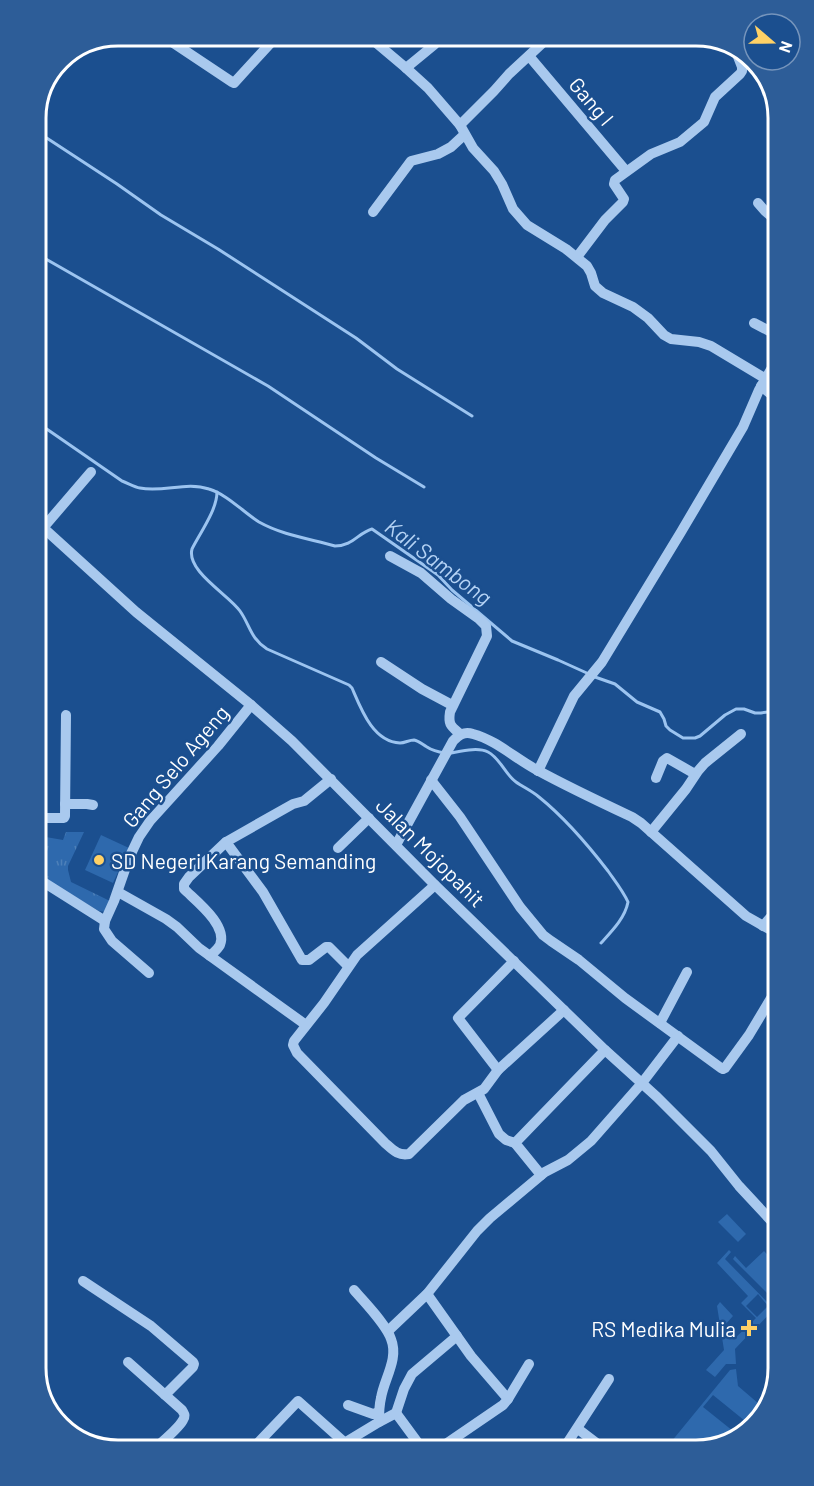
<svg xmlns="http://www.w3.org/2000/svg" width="814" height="1486" font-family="Barlow,sans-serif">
<defs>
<pattern id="grass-tufts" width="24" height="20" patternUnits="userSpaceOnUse" patternTransform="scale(1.5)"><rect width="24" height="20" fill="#2e69ad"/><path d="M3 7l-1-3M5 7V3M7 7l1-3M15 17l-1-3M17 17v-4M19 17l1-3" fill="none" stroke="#4d80b9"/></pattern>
</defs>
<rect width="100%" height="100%" fill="#1b4f8f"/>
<polygon fill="url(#grass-tufts)" points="66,832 84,832 68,866 68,870 71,882 110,901 106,912 99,911 40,876 40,836 63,840"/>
<g fill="#2e69ad" fill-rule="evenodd">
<polygon points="101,835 129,848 113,883 85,870"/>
<polygon points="727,1214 746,1234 738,1242 718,1222"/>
<path d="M729,1250L731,1252L725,1259L774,1309L756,1328L751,1323L756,1318L741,1303L748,1296L717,1263ZM758,1294L768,1306L757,1317L746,1306Z"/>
<polygon points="764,1251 777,1265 778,1304 733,1259 735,1256 746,1268"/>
<polygon points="720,1302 733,1316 724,1326 735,1338 748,1326 752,1331 735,1349 736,1364 726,1364 715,1377 706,1370 724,1350 717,1306"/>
<polygon points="736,1369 738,1386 765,1409 764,1413 750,1425 713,1395 703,1407 738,1435 727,1444 673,1444 671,1442 730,1370"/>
</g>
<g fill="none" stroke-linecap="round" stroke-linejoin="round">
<g stroke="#9cc4f0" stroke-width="3">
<polyline points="36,131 117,184 161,215 218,249 356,338 397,369 472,416"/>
<polyline points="37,254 268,386 376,458 424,487"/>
<path d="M38,423L122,481C128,483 134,487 140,488C163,493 186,481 209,489C228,495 243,512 259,522C282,535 310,539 335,546C353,546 358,533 372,529L438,575L452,590L512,641L558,660L589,674"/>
<path d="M217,492C217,510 200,533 192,549C186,571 229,595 240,611C250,625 250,638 267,649L349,685L352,688C361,709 373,742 400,743C405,743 409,740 414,740C419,741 423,745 427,747C433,751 438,752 445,753"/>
<polyline points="595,677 615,684 637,702 660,712 664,719 666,726 670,730 683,738 695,738 700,736 725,715 736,709 744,709 755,713 761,713 775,711"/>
<path d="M451,753C462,751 478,747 488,752C500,758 505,774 516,782C523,787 532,791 539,797C565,818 588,845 608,871C615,881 623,891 628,902C625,918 612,931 601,943"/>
</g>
<g stroke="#a9c9ee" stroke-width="10">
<polyline points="163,36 232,82 234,83 277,36"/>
<polyline points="368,36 406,68 428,88 460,125 473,148 494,171 502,184 513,209 527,225 566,249 587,266 591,273 595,286 603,293 633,307 648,318 664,335 671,339 699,342 711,346 766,379"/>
<polyline points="529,56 626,171"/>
<polyline points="406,68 434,45 442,36"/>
<polyline points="460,125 494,91 509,74 550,36"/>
<polyline points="758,203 765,211 772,217"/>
<polyline points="373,212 411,161 438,154 451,147 464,135"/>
<polyline points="577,257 605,220 623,202 624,199 614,184 615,180 651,154 680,142 704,122 715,97 740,74 742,71 742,67 735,49"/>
<polyline points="754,323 773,333"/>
<polyline points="761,386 773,396"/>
<polyline points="38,523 136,612 251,705 292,741 435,885 605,1050 657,1097 711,1151 739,1186 777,1227"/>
<polyline points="43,528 91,472"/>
<path d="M390,556L421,573L451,599L479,619L486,626L487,636L450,712C448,725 451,726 460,734"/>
<polyline points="381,662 422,689 452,705"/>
<polyline points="538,771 574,696 602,662 681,532 743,427 759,390 773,366"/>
<polyline points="656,778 663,761 667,758 695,774"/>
<polyline points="331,779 304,801 293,804 226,842 263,892 302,960 309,960 326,947 329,947 348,966"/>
<polyline points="431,780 460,817 520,907 543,935 551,941 579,960 625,998 721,1068 723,1069 725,1068 749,1035 776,990"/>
<polyline points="65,804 87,804 93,805"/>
<polyline points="40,818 64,818 65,816 66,715"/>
<polyline points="651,832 686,789 698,771 705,763 741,734"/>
<path d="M396,845L453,741C459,735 464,731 473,734C496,740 516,759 537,770C568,787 600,802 632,817L641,823L746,916L776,933"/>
<polyline points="338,848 369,818"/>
<polyline points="40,880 105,921"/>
<path d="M435,885L357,955L324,1003L294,1041L293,1045L297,1053L385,1143C393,1150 398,1156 409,1154L464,1100L484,1089L498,1070L564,1010"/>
<polyline points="118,892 166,919 177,927 199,948 306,1025"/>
<polyline points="763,926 776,911"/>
<path d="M210,956C213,953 218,949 220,945C228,925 196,901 184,889V884L189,877L226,842"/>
<polyline points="149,973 112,941 104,929 105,921 114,901 129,858 139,837 150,821 218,746 251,705"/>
<polyline points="660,1023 687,972"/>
<polyline points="498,1070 458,1018 514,961"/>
<polyline points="478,1093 499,1134 506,1140 515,1143"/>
<polyline points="541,1175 515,1143 605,1050"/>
<polyline points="83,1281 151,1326 193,1362 194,1364 193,1367 165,1395"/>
<path d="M354,1290C365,1303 386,1324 391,1339C399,1359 384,1379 381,1398C379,1406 379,1414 379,1422"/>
<polyline points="427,1294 471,1356 508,1399 503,1405 443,1446"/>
<polyline points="388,1331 427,1294 477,1231 490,1218 545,1172 568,1160 591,1141 642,1083 678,1036"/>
<path d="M128,1362L182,1410C184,1414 186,1415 183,1420C179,1428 161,1443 154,1449"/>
<polyline points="508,1399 529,1364"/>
<polyline points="348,1405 373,1414 379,1412"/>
<polyline points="396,1413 404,1389 412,1374 457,1336"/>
<polyline points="578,1429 599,1445"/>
<polyline points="566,1445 609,1379"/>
<polyline points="253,1448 298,1401 344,1442"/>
<polyline points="336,1448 379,1422 396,1413 421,1447"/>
</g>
</g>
<g fill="#ffd166" stroke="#1b4f8f" stroke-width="2">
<circle cx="99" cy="860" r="6"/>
<path d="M746 1319h6v6h6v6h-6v6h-6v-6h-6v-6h6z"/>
</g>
<g text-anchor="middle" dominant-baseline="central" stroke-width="5" stroke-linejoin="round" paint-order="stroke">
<g font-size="21" fill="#fff" stroke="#1b4f8f">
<text transform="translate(592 101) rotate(50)">Gang I</text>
<text transform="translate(175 766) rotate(-50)">Gang Selo Ageng</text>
<text transform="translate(431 852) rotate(45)">Jalan Mojopahit</text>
</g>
<g font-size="21" fill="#fff" stroke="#1b4f8f" text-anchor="start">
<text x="111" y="860">SD Negeri Karang Semanding</text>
<text x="736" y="1328" text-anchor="end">RS Medika Mulia</text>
</g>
<g font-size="22" font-style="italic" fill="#b5d3f5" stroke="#1b4f8f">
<text transform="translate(439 561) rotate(37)">Kali Sambong</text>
</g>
</g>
<path d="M0 0H814V1486H0ZM118 46H696A72 72 0 0 1 768 118V1368A72 72 0 0 1 696 1440H118A72 72 0 0 1 46 1368V118A72 72 0 0 1 118 46Z" fill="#2d5d98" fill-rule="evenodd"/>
<path fill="none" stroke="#fff" stroke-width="3" d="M118 46H696A72 72 0 0 1 768 118V1368A72 72 0 0 1 696 1440H118A72 72 0 0 1 46 1368V118A72 72 0 0 1 118 46Z"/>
<g transform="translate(772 42) rotate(110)"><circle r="28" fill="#1b4f8f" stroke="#7695bc" stroke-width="1.5"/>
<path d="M0-4.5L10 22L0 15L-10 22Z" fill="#ffd166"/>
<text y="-9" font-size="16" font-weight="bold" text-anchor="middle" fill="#ffffff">N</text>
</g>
</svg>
